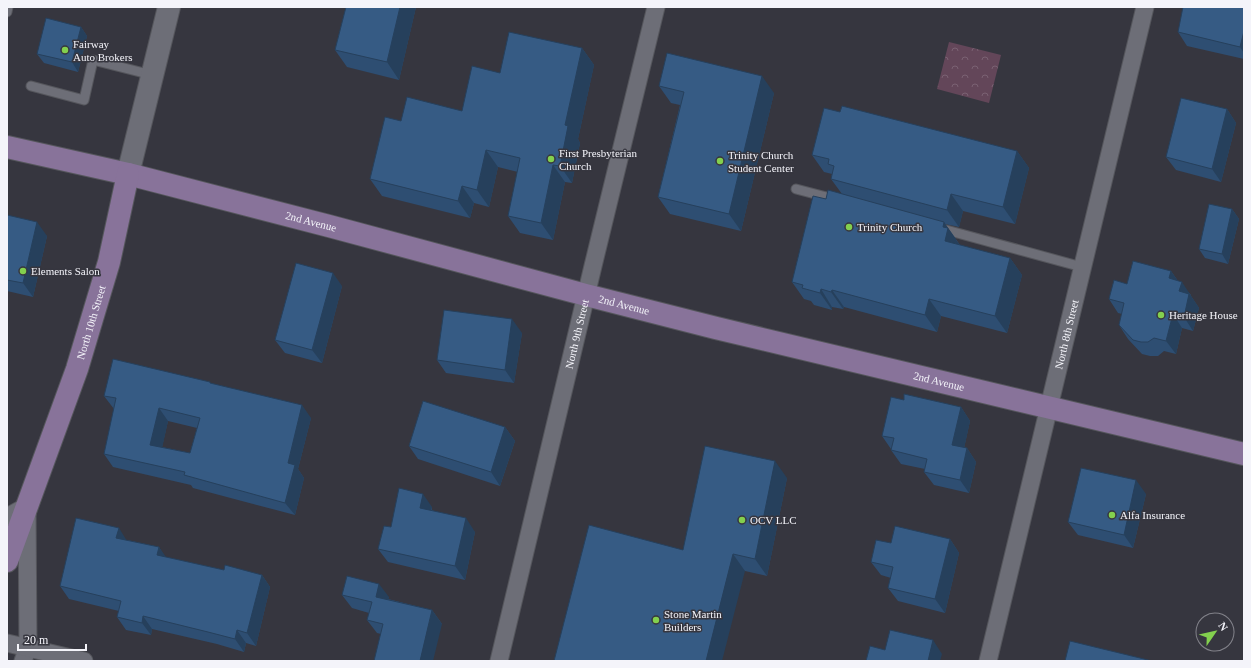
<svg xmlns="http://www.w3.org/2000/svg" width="1251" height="668" font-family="Georgia,serif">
<defs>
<pattern id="forest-crowns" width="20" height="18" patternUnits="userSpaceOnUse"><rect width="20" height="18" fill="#634659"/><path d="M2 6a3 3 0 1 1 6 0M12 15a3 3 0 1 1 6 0" fill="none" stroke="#7a6172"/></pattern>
</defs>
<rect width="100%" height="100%" fill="#36363f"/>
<polygon fill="url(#forest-crowns)" points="949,42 1001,55 989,103 937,89"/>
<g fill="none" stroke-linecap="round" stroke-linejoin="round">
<defs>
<g id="service">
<polyline points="7,12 8,7"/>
<polyline points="31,86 84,100 93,60 152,75"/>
<polyline points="796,189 838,200"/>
<polyline points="939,228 1082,267"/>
</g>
<g id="minor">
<polyline points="7,517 27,506 28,647 23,661"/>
<polyline points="7,643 84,661"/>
<path id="s1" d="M499,661L593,266L656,7"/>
<path id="s2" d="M988,661L1145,7"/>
</g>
<polyline id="tertiary" points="128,174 169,7"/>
<g id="primary">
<path id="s3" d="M7,147L128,174L329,226L586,295L716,328L1244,454"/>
<path id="s4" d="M7,561L77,369L109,262L128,174"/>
</g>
</defs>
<use href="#service" stroke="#55565c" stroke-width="11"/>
<use href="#minor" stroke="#55565c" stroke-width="19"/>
<use href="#tertiary" stroke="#55565c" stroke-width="24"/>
<use href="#primary" stroke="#55565c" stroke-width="24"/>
<use href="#service" stroke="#6d6e77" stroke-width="9"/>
<use href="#minor" stroke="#6d6e77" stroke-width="17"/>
<use href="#tertiary" stroke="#6d6e77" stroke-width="22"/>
<use href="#primary" stroke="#88739a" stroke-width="22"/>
</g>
<g fill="#2e4e72" fill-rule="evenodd">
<polygon points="346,7 416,7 399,80 347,67 335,50"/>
<polygon points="1244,7 1244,59 1187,46 1178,32"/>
<polygon points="81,27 87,36 78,72 44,63 37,54"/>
<polygon points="582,48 594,65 578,139 580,143 572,183 565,182 553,240 520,233 508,216 518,172 498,167 489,207 474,203 470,218 382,196 370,179 401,121 462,111 500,73"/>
<polygon points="659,86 774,93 741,231 670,214 658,197 680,105 671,103"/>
<polygon points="1227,109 1236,123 1221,182 1176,170 1166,157"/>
<polygon points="840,112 1017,151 1029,168 1015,224 963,211 959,227 945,224 960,245 1010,258 1022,275 1007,333 941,316 937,332 844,307 843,309 832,307 832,310 814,305 811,301 804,299 792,282 826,199 842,194 831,179 832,174 824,172 812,155"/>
<polygon points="1232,209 1239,219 1228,264 1205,258 1199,249"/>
<polygon points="7,215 47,236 33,297 7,291"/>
<polygon points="1171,271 1178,281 1191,295 1191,296 1199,308 1193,331 1182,328 1176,354 1164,351 1158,356 1150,356 1142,354 1128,339 1119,325 1122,314 1118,313 1109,299 1127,284"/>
<polygon points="342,286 322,363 285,353 275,340"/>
<polygon points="522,333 514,383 446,373 437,360"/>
<path d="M211,383L311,418L298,469L304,478L295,515L193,488L191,485L113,467L104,454L114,409L104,396ZM168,421L197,428L190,453L162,447Z"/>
<polygon points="904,400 961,407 970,421 964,448 967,448 976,462 969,493 934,485 924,472 925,469 901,464 891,450 891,449 882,436"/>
<polygon points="505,427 515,441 500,486 418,459 409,446"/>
<polygon points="787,478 767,576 745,571 683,550"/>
<polygon points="1146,494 1133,548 1078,535 1068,522"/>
<polygon points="432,507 432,510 475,532 465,580 388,562 378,549 391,527"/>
<polygon points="950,539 959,553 945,613 898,601 888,588 891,578 881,575 871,562 891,543"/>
<polygon points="127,540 159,547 165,557 224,570 262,575 270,587 256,646 246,643 244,652 217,644 152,629 151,635 126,630 117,617 119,611 69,599 60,586"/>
<polygon points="342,595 389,597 388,599 432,610 442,624 381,634 377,633 367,620 369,613 352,608"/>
</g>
<g fill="#26405c">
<polygon points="400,7 416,7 399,80 387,62"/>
<polygon points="81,27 87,36 78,72 72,62"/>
<polygon points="1244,31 1244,53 1240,47"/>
<polygon points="582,48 594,65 578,139 580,143 572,183 560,166 565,125"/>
<polygon points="762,76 774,93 741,231 729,214"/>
<polygon points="1227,109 1236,123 1221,182 1212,169"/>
<polygon points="486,150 498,167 489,207 477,190"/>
<polygon points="1017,151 1029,168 1015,224 1003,207"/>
<polygon points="553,165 565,182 553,240 541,223"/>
<polygon points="462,186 474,203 470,218 458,201"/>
<polygon points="951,194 963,211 959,227 947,210"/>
<polygon points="1232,209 1239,219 1228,264 1222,254"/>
<polygon points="37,222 47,236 33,297 23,283"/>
<polygon points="944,222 956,239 956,240 960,245 945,241 943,227"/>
<polygon points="1010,258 1022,275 1007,333 995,316"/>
<polygon points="1171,271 1180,284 1169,278"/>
<polygon points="333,273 342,286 322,363 312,350"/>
<polygon points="1182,282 1199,308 1193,331 1184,317 1179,291"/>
<polygon points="821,289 832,307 832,310 820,293"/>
<polygon points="832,290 844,307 843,309 831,292"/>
<polygon points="929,299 941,316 937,332 925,315"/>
<polygon points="1173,314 1182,328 1176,354 1166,341"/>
<polygon points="512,319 522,333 514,383 505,370"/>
<polygon points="302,405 311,418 298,469 304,478 295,515 285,503 288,463"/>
<polygon points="961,407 970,421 962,458 952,445"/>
<polygon points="159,408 168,421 160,458 150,445"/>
<polygon points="505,427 515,441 500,486 491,472"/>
<polygon points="967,448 976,462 969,493 960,480"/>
<polygon points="775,461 787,478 767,576 755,559"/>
<polygon points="1136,480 1146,494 1133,548 1124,535"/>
<polygon points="423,494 432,507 429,521 420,508"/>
<polygon points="466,518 475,532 465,580 455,566"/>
<polygon points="119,528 127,541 116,538"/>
<polygon points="950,539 959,553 945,613 935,599"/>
<polygon points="159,547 168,560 157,555"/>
<polygon points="733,554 745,571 722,661 706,661"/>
<polygon points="262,575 270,587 256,646 247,633"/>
<polygon points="379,584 389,597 385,610 376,597"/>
<polygon points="432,610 442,624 433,661 420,661"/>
<polygon points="143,616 152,629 151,635 142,623"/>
<polygon points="237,630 246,643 244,652 235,639"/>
<polygon points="933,640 942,654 940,661 928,661"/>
</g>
<g fill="#365b84" stroke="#26405c" fill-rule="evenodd">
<polygon points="346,7 400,7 387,62 335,50"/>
<polygon points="1183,7 1244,7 1244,31 1240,47 1178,32"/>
<polygon points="46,18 81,27 72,62 37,54"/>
<polygon points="509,32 582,48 565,125 568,126 560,166 553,165 541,223 508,216 520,158 486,150 477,190 462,186 458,201 370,179 385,117 401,121 407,97 462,111 472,66 500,73"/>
<polygon points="667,53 762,76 729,214 658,197 684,92 659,86"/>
<polygon points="1181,98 1227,109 1212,169 1166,157"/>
<polygon points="842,106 1017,151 1003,207 951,194 947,210 831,179 834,166 828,164 829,159 812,155 824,108 840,112"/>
<polygon points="828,190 944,222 943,227 948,228 945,241 1010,258 995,316 929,299 925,315 832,290 831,292 821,289 820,293 802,288 803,285 792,282 813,196 826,199"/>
<polygon points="1209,204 1232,209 1222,254 1199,249"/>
<polygon points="7,215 37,222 23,283 7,280"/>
<polygon points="1133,261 1171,271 1169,278 1182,282 1179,291 1189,294 1184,317 1173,314 1166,341 1154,338 1148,342 1141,342 1133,340 1119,325 1124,303 1109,299 1114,280 1127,284"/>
<polygon points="296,263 333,273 312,350 275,340"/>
<polygon points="444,310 512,319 505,370 437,360"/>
<path d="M113,359L210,382V383L302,405L288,463L295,465L285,503L184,475L185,472L104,454L116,398L104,396ZM159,408L200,418L190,453L150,445Z"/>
<polygon points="904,394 961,407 952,445 967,448 960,480 924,472 927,459 891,450 894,438 882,436 891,397 904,400"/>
<polygon points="423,401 505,427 491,472 409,446"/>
<polygon points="705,446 775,461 755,559 733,554 706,661 554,661 589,525 683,550"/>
<polygon points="1081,468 1136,480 1124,535 1068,522"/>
<polygon points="399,488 423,494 420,508 466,518 455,566 378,549 384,526 391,527"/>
<polygon points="76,518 119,528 116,538 159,547 157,555 224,570 225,565 262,575 247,633 237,630 235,639 208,632 143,616 142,623 117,617 121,601 60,586"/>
<polygon points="895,526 950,539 935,599 888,588 893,567 871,562 876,540 891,543"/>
<polygon points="347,576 379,584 376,597 432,610 420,661 374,661 383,624 367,620 372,602 342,595"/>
<polygon points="890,630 933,640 928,661 866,661 870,646 885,650"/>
<polygon points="1070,641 1140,658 1152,661 1065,661"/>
</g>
<g fill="#83d04e" stroke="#36363f" stroke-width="1.5">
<circle cx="65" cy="50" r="4"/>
<circle cx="551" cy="159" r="4"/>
<circle cx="720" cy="161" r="4"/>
<circle cx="849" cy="227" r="4"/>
<circle cx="23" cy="271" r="4"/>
<circle cx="1161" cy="315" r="4"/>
<circle cx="1112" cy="515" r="4"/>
<circle cx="742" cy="520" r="4"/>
<circle cx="656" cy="620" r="4"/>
</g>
<g text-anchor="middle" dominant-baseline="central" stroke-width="3" stroke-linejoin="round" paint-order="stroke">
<g font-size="11" fill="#f4f4fa" stroke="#36363f" text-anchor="start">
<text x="73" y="44">Fairway<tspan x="73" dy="13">Auto Brokers</tspan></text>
<text x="559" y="153">First Presbyterian<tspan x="559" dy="13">Church</tspan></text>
<text x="728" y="155">Trinity Church<tspan x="728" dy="13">Student Center</tspan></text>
<text x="857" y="227">Trinity Church</text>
<text x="31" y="271">Elements Salon</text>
<text x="1169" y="315">Heritage House</text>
<text x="1120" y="515">Alfa Insurance</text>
<text x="750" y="520">OCV LLC</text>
<text x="664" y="614">Stone Martin<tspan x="664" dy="13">Builders</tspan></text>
</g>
<g font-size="11" fill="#f4f4fa" stroke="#36363f">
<text stroke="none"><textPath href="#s3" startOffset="313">2nd Avenue</textPath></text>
<text stroke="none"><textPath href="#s3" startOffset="637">2nd Avenue</textPath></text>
<text stroke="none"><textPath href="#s4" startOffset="253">North 10th Street</textPath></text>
<text stroke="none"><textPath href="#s1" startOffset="336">North 9th Street</textPath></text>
<text stroke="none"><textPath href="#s2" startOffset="336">North 8th Street</textPath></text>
<text stroke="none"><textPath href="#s3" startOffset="961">2nd Avenue</textPath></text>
</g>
</g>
<rect width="1251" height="668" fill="none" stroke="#f4f4fa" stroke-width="16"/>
<g transform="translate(1215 632) rotate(56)"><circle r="19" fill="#36363f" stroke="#82828a"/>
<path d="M0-3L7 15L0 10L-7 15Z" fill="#83d04e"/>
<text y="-6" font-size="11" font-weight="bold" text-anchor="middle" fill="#f4f4fa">N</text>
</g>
<path d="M18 644v6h68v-6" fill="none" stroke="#f4f4fa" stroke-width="2"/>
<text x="24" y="644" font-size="12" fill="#f4f4fa" stroke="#36363f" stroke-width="3" paint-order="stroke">20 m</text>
</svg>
